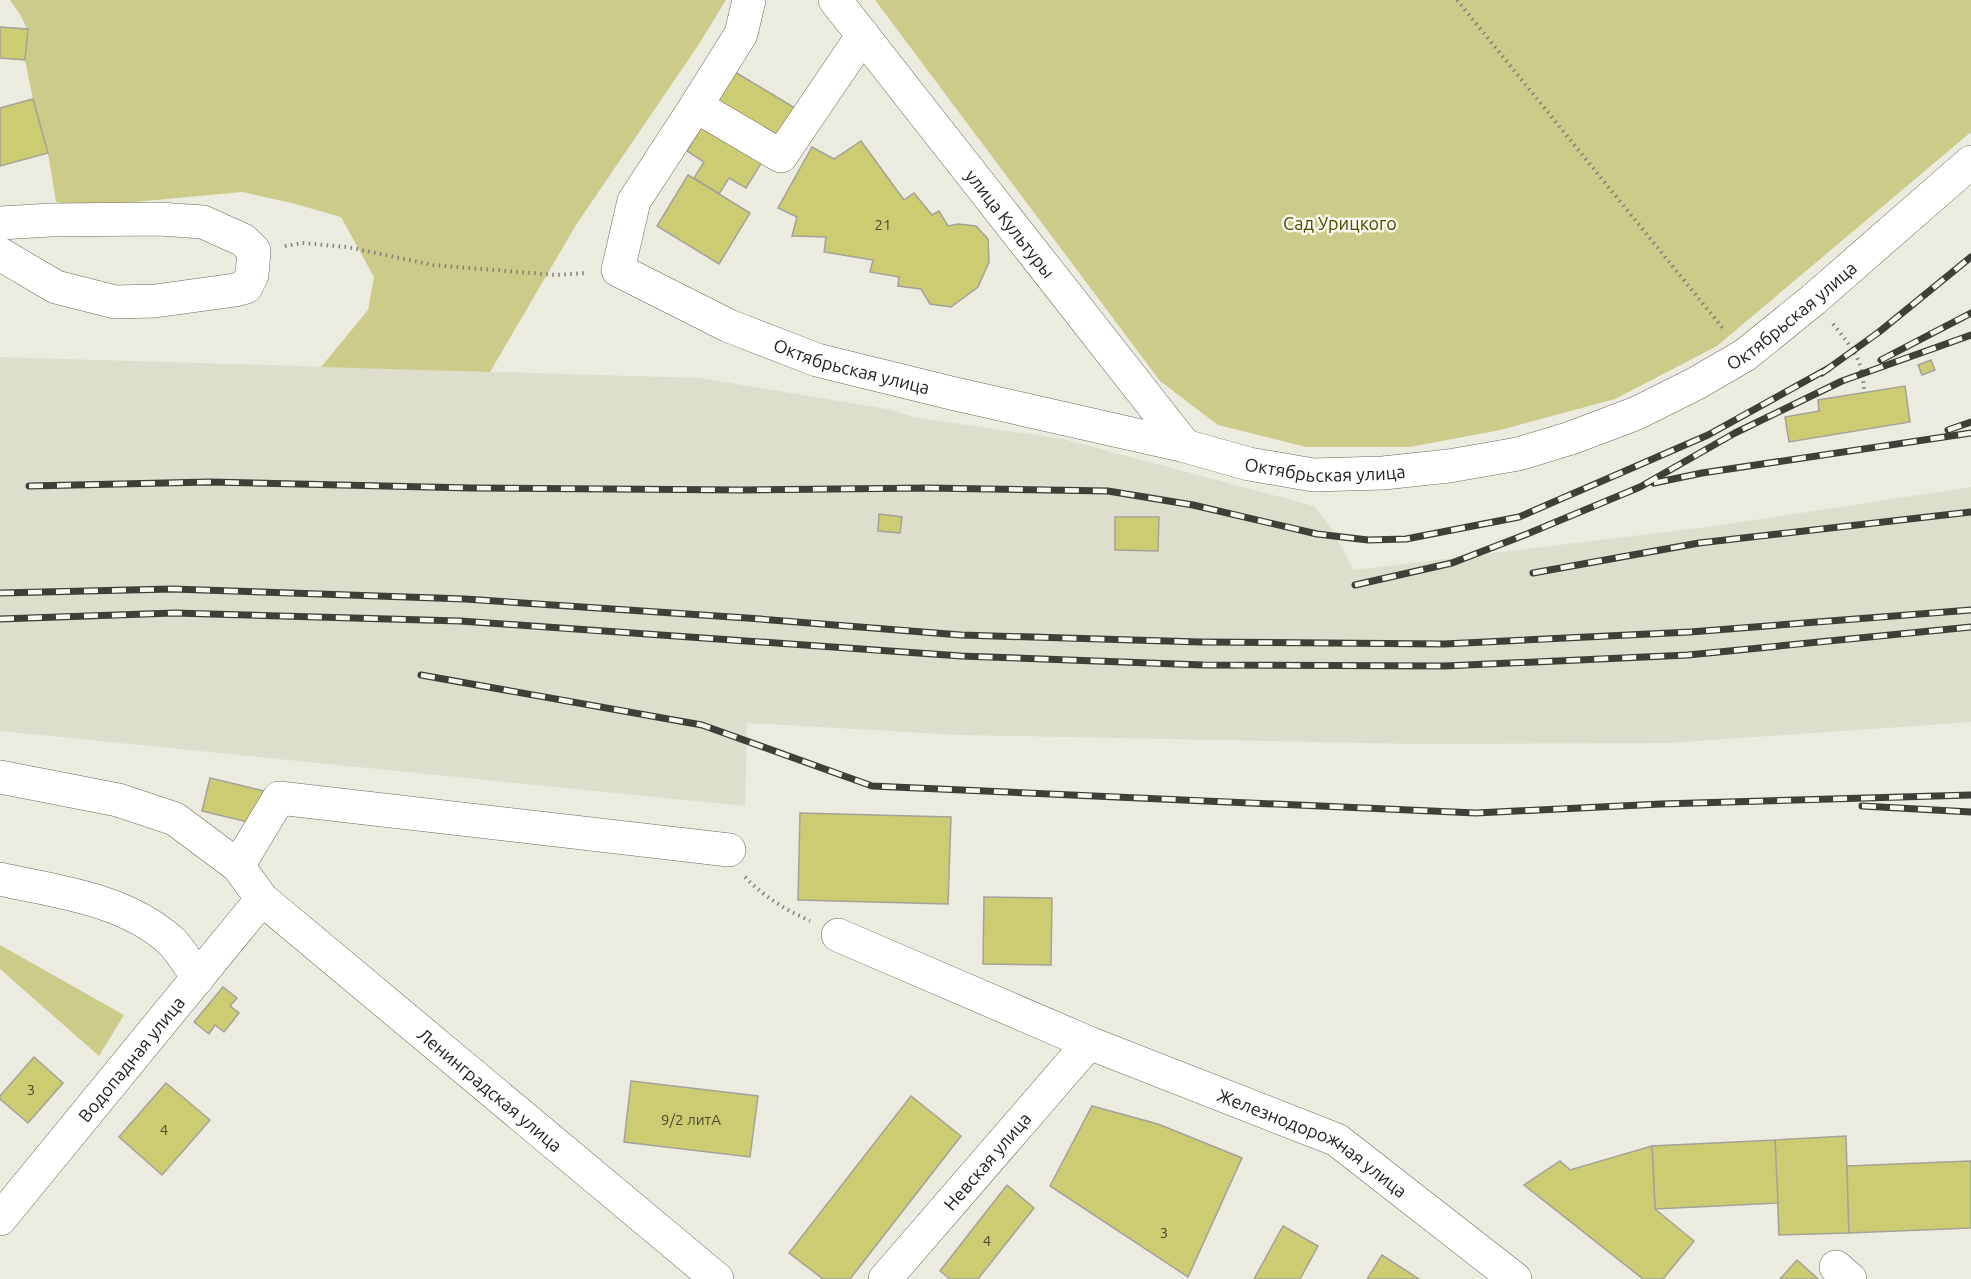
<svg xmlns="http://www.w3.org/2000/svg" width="1971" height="1279" font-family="Ubuntu,sans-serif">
<rect width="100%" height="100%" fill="#ebebe0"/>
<polygon fill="#dedecc" points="0,357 700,378 892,410 913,417 1063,439 1314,506 1331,528 1354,570 1715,526 1971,487 1971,722 1668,743 1418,744 961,735 747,723 745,806 0,731"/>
<g fill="#cbcc89">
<polygon points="10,0 726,0 699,44 576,225 490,372 321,367 368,310 374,277 341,217 292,203 242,192 80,207 56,202 48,153 33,99 25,60 27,29 21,16"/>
<polygon points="875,0 1971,0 1971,132 1717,346 1615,399 1500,430 1410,447 1306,447 1218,425 1160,381"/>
<polygon points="0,945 124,1015 99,1056 0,969"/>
</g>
<g fill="#cccc72" stroke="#a3a399" stroke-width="1.5">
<polygon points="0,27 28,29 25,60 0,58"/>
<polygon points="735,72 795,108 746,188 729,178 719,194 694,178 704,162 687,151"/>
<polygon points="33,99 48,153 0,166 0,108"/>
<polygon points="861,141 904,200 914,193 932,215 939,211 948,226 958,224 976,226 988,239 989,262 978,287 951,307 930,304 921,289 898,286 899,277 870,272 873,260 824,252 826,237 792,236 797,217 778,208 812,147 834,159"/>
<polygon points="688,175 750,213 719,264 657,226"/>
<polygon points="1931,360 1935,370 1922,375 1918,365"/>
<polygon points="1905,386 1910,422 1789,442 1785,417 1819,411 1818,400"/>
<polygon points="879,514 902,517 900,533 878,531"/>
<polygon points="1115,517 1159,517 1158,551 1115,550"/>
<polygon points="210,778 264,791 256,824 202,811"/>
<polygon points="800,813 951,817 948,904 798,900"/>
<polygon points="984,897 1052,898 1051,965 983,964"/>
<polygon points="223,987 237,998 230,1006 239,1013 224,1032 215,1025 209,1034 194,1022"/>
<polygon points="34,1057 63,1083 28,1123 0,1099 0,1096"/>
<polygon points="631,1081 758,1096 750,1157 624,1142"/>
<polygon points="166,1083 210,1120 162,1175 119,1137"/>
<polygon points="911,1096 961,1136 850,1279 823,1279 789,1253"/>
<polygon points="1092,1106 1158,1124 1242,1158 1188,1277 1050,1186"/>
<polygon points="1846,1136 1849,1233 1779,1235 1775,1140"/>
<polygon points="1775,1140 1778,1203 1655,1209 1652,1146"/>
<polygon points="1652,1146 1655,1209 1694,1241 1663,1279 1643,1279 1524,1185 1560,1161 1570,1170"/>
<polygon points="1971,1161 1971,1228 1849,1233 1847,1166"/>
<polygon points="1007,1185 1034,1208 978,1279 950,1279 940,1271"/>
<polygon points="1283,1226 1318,1246 1300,1279 1254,1279"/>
<polygon points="1382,1255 1419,1279 1367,1279"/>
<polygon points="1797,1260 1818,1279 1780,1279"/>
</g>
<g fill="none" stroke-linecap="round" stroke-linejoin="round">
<defs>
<g id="minor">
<polyline points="749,0 741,34 696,106 781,156 863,35"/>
<path id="s1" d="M835,0L1185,446"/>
<path id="s2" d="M696,106L634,201L618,270L729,326L817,360L951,393L1185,446L1249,464L1313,475L1383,473L1449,466L1518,454L1571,438L1637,413L1695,384L1745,355L1813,300L1971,162"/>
<polyline points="0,223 51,220 159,219 203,222 243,240 254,251 252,275 246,287 235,290 155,301 115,302 56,287 0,254"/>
<path id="s3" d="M0,777L118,800L175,819L238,866L262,899L717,1279"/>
<polyline points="238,866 279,798 729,850"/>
<path d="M0,879C58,892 125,899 171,941C181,951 190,966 198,978"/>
<path id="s4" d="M838,935L1089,1043L1337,1140L1515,1279"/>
<path id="s5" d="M0,1219L262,899"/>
<polyline points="1836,1267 1850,1279"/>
<path id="s6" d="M885,1279L1089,1043"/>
</g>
</defs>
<use href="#minor" stroke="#69695f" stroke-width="34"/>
<g stroke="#81817a" stroke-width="4" stroke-dasharray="1.5 4.5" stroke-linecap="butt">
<polyline points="1457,0 1725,331"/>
<polyline points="285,246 302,243 347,247 433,265 556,275 586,273"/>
<path d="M1833,324C1853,349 1863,359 1864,392"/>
<path d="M745,877C764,897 786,910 810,921"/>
</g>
<use href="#minor" stroke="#fff" stroke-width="33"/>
<defs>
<g id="rail">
<polyline points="1881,360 1971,313"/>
<polyline points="1822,373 1879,332 1971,257"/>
<polyline points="1948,430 1971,422"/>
<polyline points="1654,483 1702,473 1971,433"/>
<polyline points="29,486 209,482 471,488 743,490 928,488 1108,491 1193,505 1317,534 1368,540 1406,539 1519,517 1708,435 1829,368"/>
<polyline points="1533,573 1699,543 1971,512"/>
<polyline points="1355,585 1452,563 1527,534 1640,487 1735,433 1842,381 1971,335"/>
<polyline points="0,593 172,589 465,599 747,618 961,635 1200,642 1444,644 1690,632 1971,610"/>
<polyline points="0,619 174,613 460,621 961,656 1203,665 1445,666 1688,655 1971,627"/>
<polyline points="421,675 702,725 872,786 1476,813 1661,804 1971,795"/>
<polyline points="1862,806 1971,812"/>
</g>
</defs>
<use href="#rail" stroke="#3f3f3a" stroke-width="7"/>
<use href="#rail" stroke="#f8f9ed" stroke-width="4.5" stroke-dasharray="14" stroke-linecap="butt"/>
</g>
<g text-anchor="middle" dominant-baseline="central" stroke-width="5" stroke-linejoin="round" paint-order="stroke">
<g font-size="15" fill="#4b4c32">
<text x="883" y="224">21</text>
<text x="31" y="1089">3</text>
<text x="691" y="1119">9/2 литА</text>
<text x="164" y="1129">4</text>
<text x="1164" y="1232">3</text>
<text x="987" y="1240">4</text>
</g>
<g font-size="18" fill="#20211d" stroke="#f8f9ed">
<text stroke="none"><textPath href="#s1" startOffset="284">улица Культуры</textPath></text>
<text stroke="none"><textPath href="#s2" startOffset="1428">Октябрьская улица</textPath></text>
<text stroke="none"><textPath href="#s2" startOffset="438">Октябрьская улица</textPath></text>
<text stroke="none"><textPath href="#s2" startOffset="924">Октябрьская улица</textPath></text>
<text stroke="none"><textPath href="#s5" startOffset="207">Водопадная улица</textPath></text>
<text stroke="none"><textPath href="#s3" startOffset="597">Ленинградская улица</textPath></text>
<text stroke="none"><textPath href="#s4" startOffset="519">Железнодорожная улица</textPath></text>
<text stroke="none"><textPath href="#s6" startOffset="156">Невская улица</textPath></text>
</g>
<g font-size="18" fill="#4c4b02" stroke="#f8f9ed">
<text x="1340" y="223">Сад Урицкого</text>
</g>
</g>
</svg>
